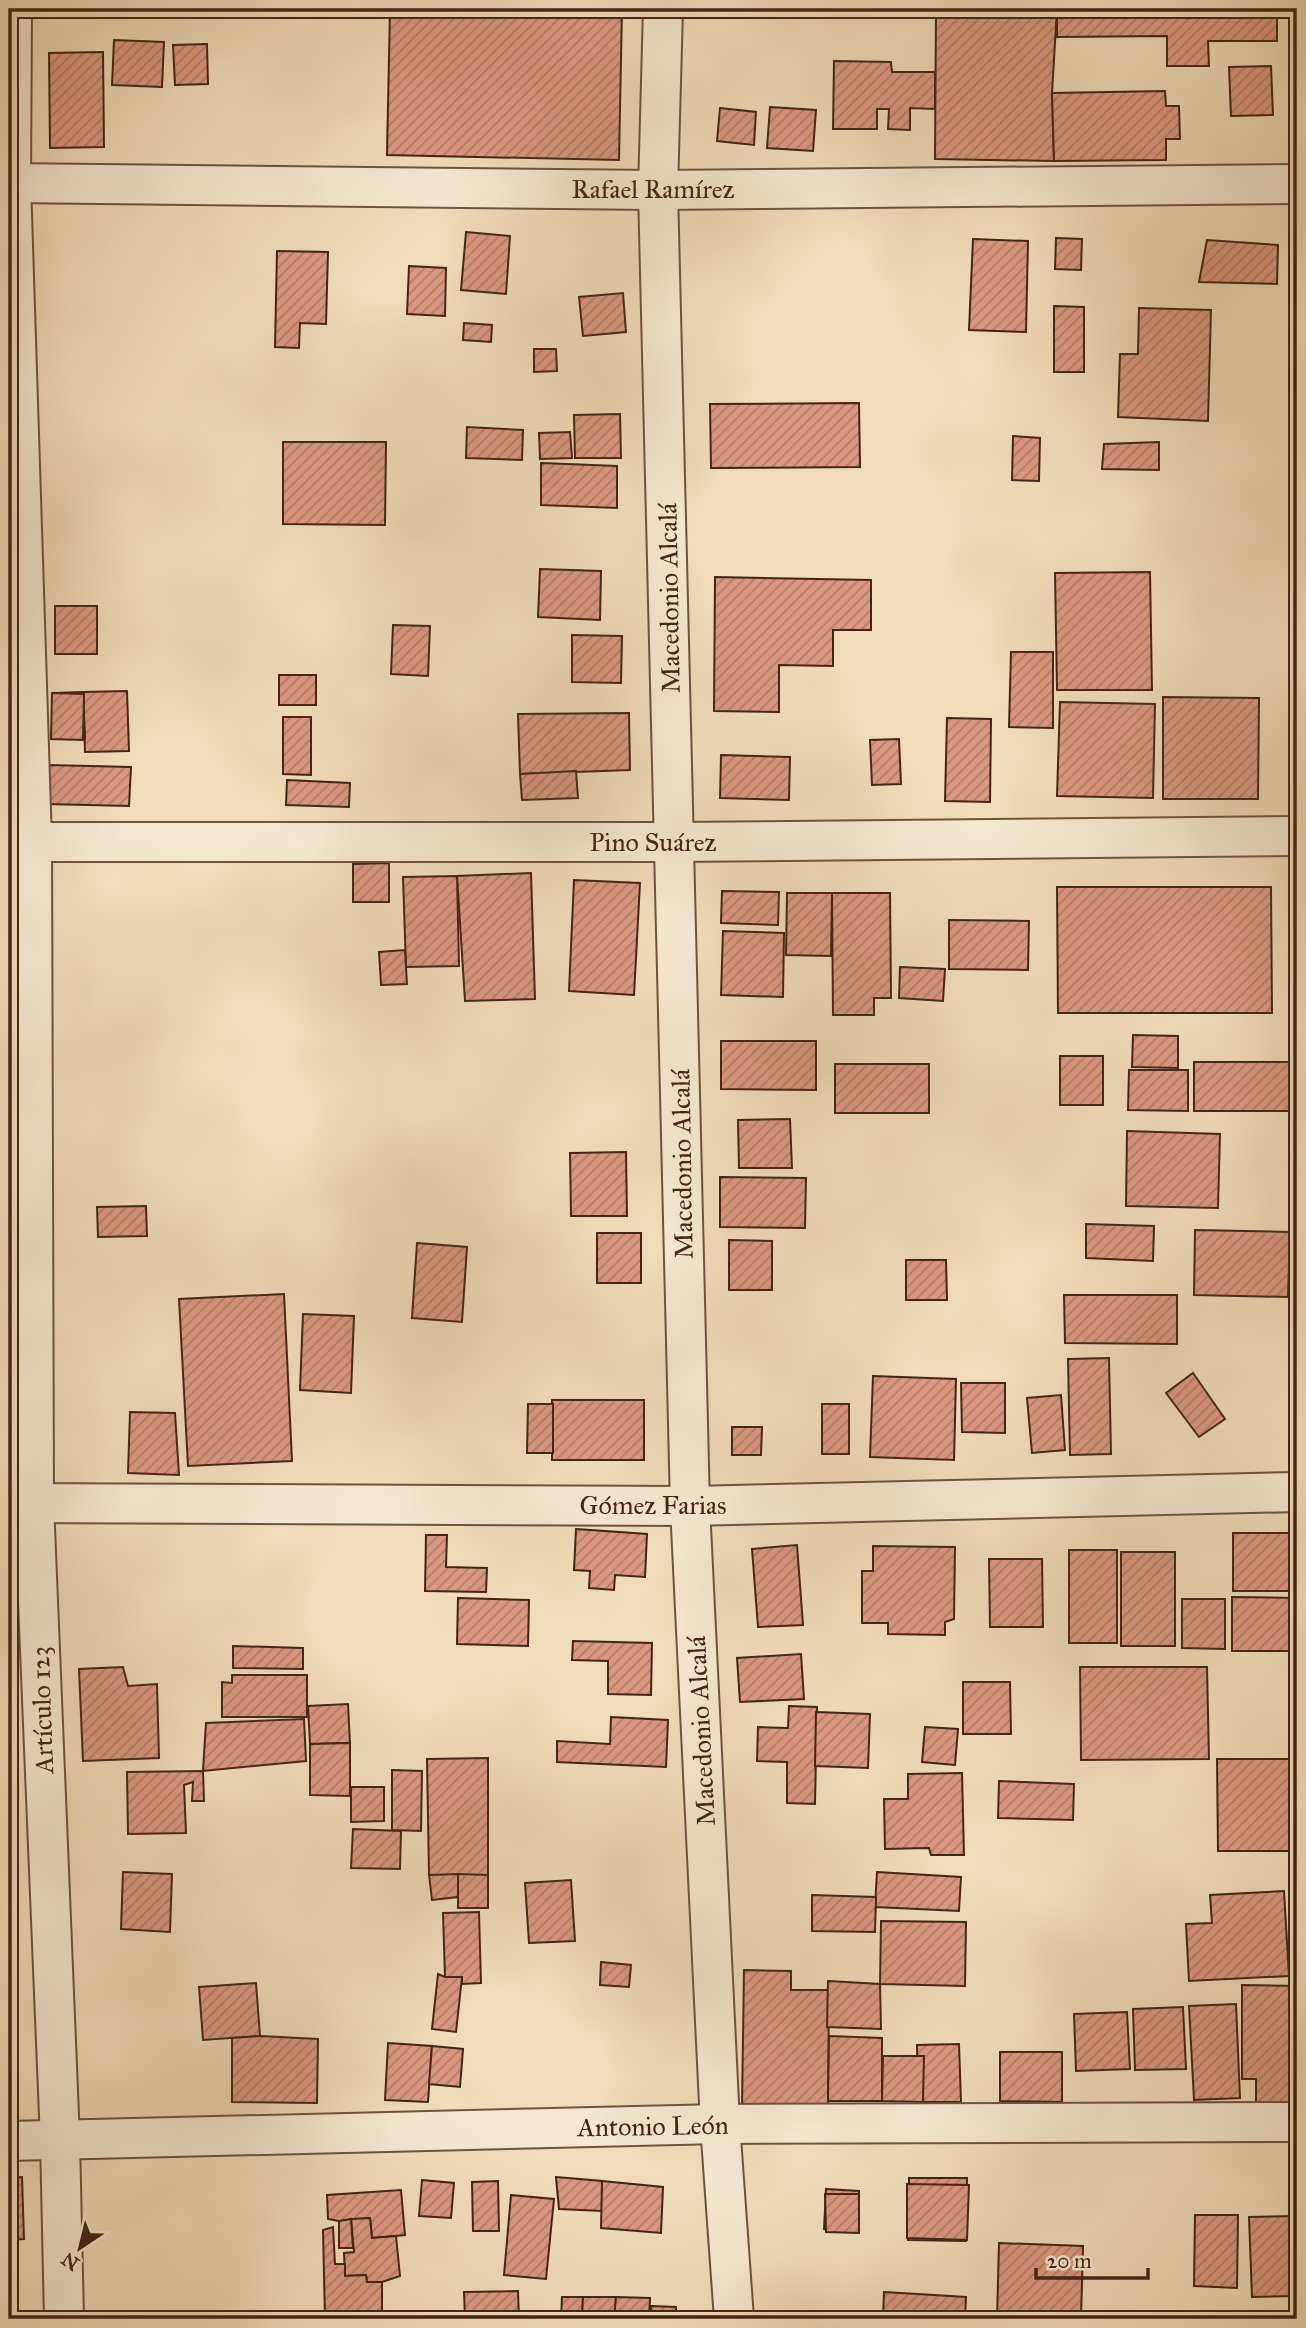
<svg xmlns="http://www.w3.org/2000/svg" width="1306" height="2328" font-family="'IM FELL Great Primer',serif">
<defs>
<pattern id="building-hatch" width="6" height="6" patternUnits="userSpaceOnUse" patternTransform="scale(1.75)"><rect width="6" height="6" fill="#dc9880"/><path d="M-1 1l2-2M0 6l6-6M5 7l2-2" fill="none" stroke="#b47c68"/></pattern>
</defs>
<rect width="100%" height="100%" fill="#f0dcb8"/>
<filter id="stains"><feTurbulence type="fractalNoise" baseFrequency=".00286" numOctaves="4"/><feColorMatrix values="0 0 0 0 .2 0 0 0 0 .09 0 0 0 0 .02 0 0 0 .5 -.17"/></filter>
<radialGradient id="worn" r=".72"><stop offset=".6" stop-color="#630" stop-opacity="0"/><stop offset="1" stop-color="#630" stop-opacity=".3"/></radialGradient>
<g fill="url(#building-hatch)" stroke="#432416" stroke-width="2">
<polygon points="390,9 622,9 619,160 387,155"/>
<polygon points="936,9 1057,9 1052,93 1054,161 935,159"/>
<polygon points="1057,9 1277,9 1277,41 1208,41 1209,66 1167,66 1167,36 1057,37"/>
<polygon points="114,40 164,42 162,87 112,85"/>
<polygon points="207,44 208,84 175,85 173,45"/>
<polygon points="103,52 104,147 50,148 49,53"/>
<polygon points="834,61 891,62 892,72 935,72 935,109 910,108 910,130 888,129 889,109 877,109 877,129 833,129"/>
<polygon points="1271,66 1273,115 1231,116 1229,67"/>
<polygon points="1165,91 1166,106 1179,106 1180,139 1166,139 1166,160 1054,161 1052,93"/>
<polygon points="770,107 816,110 813,151 767,148"/>
<polygon points="720,108 756,112 754,145 717,141"/>
<polygon points="466,232 510,236 506,294 461,290"/>
<polygon points="1056,238 1082,239 1081,270 1055,269"/>
<polygon points="973,239 1028,241 1026,332 969,330"/>
<polygon points="1207,240 1278,245 1277,284 1199,282"/>
<polygon points="277,251 328,252 326,324 300,323 299,348 275,347"/>
<polygon points="409,266 446,268 445,316 407,314"/>
<polygon points="623,293 626,332 583,336 579,297"/>
<polygon points="1054,306 1084,307 1084,372 1054,372"/>
<polygon points="1139,308 1211,310 1208,421 1118,417 1120,354 1138,354"/>
<polygon points="464,323 492,325 491,342 463,340"/>
<polygon points="534,349 556,349 557,371 534,372"/>
<polygon points="859,403 860,467 711,468 710,404"/>
<polygon points="620,414 621,458 575,458 574,415"/>
<polygon points="467,427 523,430 522,460 466,458"/>
<polygon points="570,432 572,458 540,459 539,433"/>
<polygon points="1013,436 1040,438 1039,481 1012,480"/>
<polygon points="283,442 386,442 385,525 283,524"/>
<polygon points="1159,442 1159,470 1102,469 1104,444"/>
<polygon points="541,463 617,466 617,508 541,505"/>
<polygon points="540,569 601,571 600,620 538,617"/>
<polygon points="1150,572 1152,690 1057,690 1055,573"/>
<polygon points="715,577 871,580 871,630 833,630 833,666 779,665 779,712 714,711"/>
<rect x="55" y="606" width="42" height="48"/>
<polygon points="393,625 430,626 428,676 391,674"/>
<polygon points="572,635 622,636 621,683 572,682"/>
<polygon points="1011,652 1053,652 1053,728 1009,727"/>
<rect x="279" y="675" width="37" height="30"/>
<polygon points="127,691 129,751 85,752 83,692"/>
<polygon points="83,692 85,739 56,739 54,693"/>
<polygon points="52,693 84,694 83,740 51,739"/>
<polygon points="1163,697 1259,698 1258,799 1163,799"/>
<polygon points="1060,702 1155,704 1153,798 1057,796"/>
<polygon points="629,713 630,770 520,774 518,714"/>
<polygon points="283,717 311,717 311,775 283,774"/>
<polygon points="947,718 991,719 990,802 945,801"/>
<polygon points="899,739 901,784 872,785 870,740"/>
<polygon points="721,755 790,757 789,800 720,798"/>
<polygon points="48,765 131,767 129,806 47,804"/>
<polygon points="576,771 578,798 522,800 520,774"/>
<polygon points="287,780 350,783 349,807 286,805"/>
<polygon points="389,863 389,902 353,902 353,864"/>
<polygon points="531,873 535,999 465,1001 457,876"/>
<polygon points="457,876 459,966 406,967 403,877"/>
<polygon points="574,880 640,883 634,995 569,991"/>
<polygon points="1057,887 1271,887 1272,1013 1058,1013"/>
<polygon points="722,891 779,892 778,925 721,923"/>
<polygon points="787,893 832,893 831,956 786,955"/>
<polygon points="832,893 890,893 891,998 874,998 874,1015 833,1015"/>
<polygon points="949,920 1029,921 1028,970 949,969"/>
<polygon points="723,931 784,933 783,997 721,995"/>
<polygon points="405,950 407,984 381,985 379,952"/>
<polygon points="900,967 945,969 943,1001 899,998"/>
<polygon points="1133,1035 1178,1036 1178,1068 1132,1067"/>
<polygon points="721,1041 816,1041 816,1090 721,1089"/>
<rect x="1060" y="1056" width="43" height="49"/>
<rect x="1194" y="1062" width="95" height="49"/>
<rect x="835" y="1064" width="94" height="49"/>
<polygon points="1129,1070 1188,1070 1188,1111 1128,1110"/>
<polygon points="790,1119 792,1168 739,1168 738,1120"/>
<polygon points="1127,1131 1220,1134 1218,1208 1126,1206"/>
<polygon points="626,1152 627,1216 571,1216 570,1153"/>
<polygon points="720,1177 806,1178 805,1228 720,1227"/>
<polygon points="146,1206 147,1236 98,1237 97,1207"/>
<polygon points="1086,1224 1154,1226 1153,1261 1086,1258"/>
<polygon points="1195,1230 1290,1232 1288,1297 1194,1295"/>
<rect x="597" y="1233" width="44" height="50"/>
<polygon points="729,1240 772,1241 772,1290 729,1290"/>
<polygon points="417,1243 467,1247 462,1322 412,1318"/>
<polygon points="906,1260 946,1260 947,1300 906,1300"/>
<polygon points="284,1294 292,1461 188,1466 179,1299"/>
<polygon points="1064,1295 1177,1295 1177,1344 1065,1343"/>
<polygon points="303,1314 354,1316 351,1393 300,1390"/>
<polygon points="1109,1358 1111,1454 1070,1455 1068,1359"/>
<polygon points="1193,1373 1225,1419 1199,1437 1166,1393"/>
<polygon points="873,1376 956,1379 954,1460 870,1457"/>
<polygon points="961,1383 1005,1383 1005,1433 962,1432"/>
<polygon points="1061,1395 1065,1450 1032,1453 1027,1398"/>
<rect x="552" y="1400" width="92" height="60"/>
<polygon points="528,1404 553,1404 553,1453 527,1453"/>
<rect x="822" y="1404" width="27" height="50"/>
<polygon points="130,1412 175,1413 179,1475 128,1473"/>
<polygon points="732,1427 762,1427 761,1455 732,1455"/>
<polygon points="576,1529 647,1534 645,1577 615,1575 614,1590 589,1588 590,1571 574,1570"/>
<rect x="1233" y="1533" width="64" height="58"/>
<polygon points="426,1535 447,1535 446,1567 487,1568 486,1592 425,1591"/>
<polygon points="797,1545 803,1625 758,1627 752,1549"/>
<polygon points="873,1546 955,1547 954,1619 945,1622 945,1635 888,1634 888,1623 862,1623 862,1571 873,1571"/>
<rect x="1069" y="1550" width="48" height="93"/>
<rect x="1121" y="1552" width="54" height="94"/>
<polygon points="989,1559 1042,1559 1043,1627 990,1627"/>
<polygon points="1232,1597 1297,1598 1297,1651 1232,1651"/>
<polygon points="458,1598 529,1600 528,1646 457,1644"/>
<polygon points="1182,1599 1225,1599 1225,1649 1182,1648"/>
<polygon points="573,1641 652,1643 651,1695 608,1694 608,1661 572,1660"/>
<polygon points="233,1646 303,1648 303,1669 233,1668"/>
<polygon points="801,1654 804,1699 740,1702 737,1658"/>
<polygon points="123,1667 128,1686 157,1684 159,1758 83,1761 79,1669"/>
<polygon points="1080,1667 1207,1667 1209,1759 1081,1760"/>
<polygon points="232,1675 307,1675 307,1717 222,1717 222,1682 232,1683"/>
<polygon points="963,1682 1010,1682 1011,1734 963,1734"/>
<polygon points="348,1704 350,1743 310,1744 308,1706"/>
<polygon points="789,1706 817,1707 815,1804 787,1803 787,1762 757,1761 758,1727 788,1728"/>
<polygon points="816,1712 870,1714 868,1768 815,1766"/>
<polygon points="611,1717 668,1720 666,1767 557,1762 557,1741 610,1744"/>
<polygon points="304,1719 306,1761 203,1771 206,1723"/>
<polygon points="925,1727 958,1729 955,1765 922,1762"/>
<polygon points="350,1743 350,1796 310,1795 310,1744"/>
<polygon points="488,1758 488,1875 429,1875 427,1759"/>
<polygon points="1217,1759 1297,1759 1297,1851 1218,1851"/>
<polygon points="392,1770 422,1771 421,1831 392,1830"/>
<polygon points="203,1771 204,1801 192,1801 193,1782 184,1785 186,1833 128,1834 127,1772"/>
<polygon points="962,1773 964,1855 931,1855 929,1848 885,1849 884,1799 908,1799 908,1774"/>
<polygon points="999,1781 1074,1784 1073,1820 998,1818"/>
<polygon points="351,1787 384,1787 384,1821 351,1822"/>
<polygon points="353,1829 401,1831 400,1869 351,1868"/>
<polygon points="123,1872 172,1874 170,1932 121,1929"/>
<polygon points="877,1872 961,1877 959,1911 875,1907"/>
<polygon points="458,1874 458,1897 432,1900 429,1875"/>
<polygon points="458,1874 488,1875 488,1908 458,1908"/>
<polygon points="571,1880 575,1941 529,1943 525,1883"/>
<polygon points="1284,1891 1289,1976 1189,1981 1186,1924 1212,1923 1210,1895"/>
<polygon points="812,1895 876,1897 875,1932 812,1931"/>
<polygon points="479,1912 481,1983 462,1984 462,1977 445,1977 443,1913"/>
<polygon points="881,1921 966,1922 965,1986 880,1984"/>
<polygon points="9,1931 13,1932 12,1993 9,1993"/>
<polygon points="601,1962 631,1965 629,1987 600,1985"/>
<polygon points="744,1970 791,1971 791,1990 829,1990 828,2108 742,2106"/>
<polygon points="438,1974 445,1977 462,1977 456,2032 432,2029"/>
<polygon points="828,1981 880,1984 881,2029 827,2027"/>
<polygon points="256,1983 260,2036 203,2040 199,1987"/>
<polygon points="1242,1985 1297,1986 1297,2109 1256,2109 1256,2079 1242,2079"/>
<polygon points="1236,2004 1240,2098 1194,2100 1189,2006"/>
<polygon points="1183,2007 1186,2069 1135,2070 1133,2009"/>
<polygon points="1127,2012 1130,2069 1076,2071 1074,2014"/>
<polygon points="260,2036 318,2039 317,2103 232,2102 232,2038"/>
<polygon points="829,2036 882,2038 882,2101 828,2101"/>
<polygon points="9,2040 13,2040 14,2098 9,2098"/>
<polygon points="388,2043 432,2046 428,2102 385,2100"/>
<polygon points="959,2044 961,2102 918,2102 917,2045"/>
<polygon points="432,2046 463,2049 460,2087 429,2084"/>
<polygon points="1000,2052 1062,2052 1062,2102 1000,2101"/>
<polygon points="883,2056 924,2056 923,2102 882,2101"/>
<polygon points="22,2177 24,2239 9,2240 9,2178"/>
<polygon points="556,2177 602,2181 602,2211 559,2209"/>
<polygon points="909,2178 967,2178 966,2241 908,2240"/>
<polygon points="422,2180 454,2183 451,2218 419,2216"/>
<polygon points="498,2181 499,2231 473,2231 472,2182"/>
<polygon points="602,2181 663,2187 661,2233 601,2228"/>
<polygon points="907,2184 969,2185 967,2240 907,2238"/>
<polygon points="826,2189 859,2191 858,2231 824,2229"/>
<polygon points="401,2190 405,2235 372,2238 370,2218 339,2221 328,2219 327,2195"/>
<polygon points="825,2194 859,2194 859,2233 826,2232"/>
<polygon points="511,2195 554,2199 546,2279 504,2275"/>
<polygon points="1195,2215 1238,2215 1237,2288 1194,2286"/>
<polygon points="1297,2216 1297,2296 1252,2297 1249,2217"/>
<polygon points="370,2218 372,2238 396,2236 400,2276 382,2282 367,2282 366,2275 345,2276 344,2253 354,2252 351,2219"/>
<polygon points="351,2219 353,2248 339,2248 339,2221"/>
<polygon points="333,2227 335,2264 345,2264 345,2276 366,2275 367,2282 382,2282 382,2318 325,2319 323,2230"/>
<polygon points="999,2243 1083,2246 1081,2319 997,2319"/>
<rect x="9" y="2275" width="9" height="23"/>
<polygon points="518,2291 519,2319 465,2319 464,2292"/>
<polygon points="884,2292 966,2297 965,2319 883,2319"/>
<polygon points="562,2297 583,2297 582,2319 561,2319"/>
<polygon points="583,2297 616,2297 614,2319 582,2319"/>
<polygon points="616,2297 650,2298 649,2319 614,2319"/>
<polygon points="651,2306 676,2307 676,2319 650,2319"/>
<polygon points="439,2314 439,2319 410,2319 410,2315"/>
<polygon points="1093,2315 1128,2318 1128,2319 1092,2319"/>
<polygon points="1169,2316 1279,2319 1169,2319"/>
</g>
<g fill="none" stroke-linecap="round" stroke-linejoin="round">
<defs>
<g id="minor">
<polyline points="12,9 11,183 32,842 34,1503 60,2140 64,2319"/>
<polyline points="663,9 658,190 690,1506 720,2124 734,2319"/>
<polyline points="9,183 658,190 1297,184"/>
<polyline points="9,842 675,842 1297,836"/>
<polyline points="9,1503 690,1506 1297,1492"/>
<polyline points="9,2141 720,2124 1297,2122"/>
</g>
</defs>
<use href="#minor" stroke="#6e523e" stroke-width="42"/>
<use href="#minor" stroke="#f5e8d1" stroke-width="38"/>
</g>
<g text-anchor="middle" dominant-baseline="central" stroke-width="5" stroke-linejoin="round" paint-order="stroke">
<g font-size="26" fill="#432416" stroke="#f5e8d1">
<text x="653" y="189">Rafael Ramírez</text>
<text transform="translate(669 598) rotate(-91)">Macedonio Alcalá</text>
<text x="653" y="842">Pino Suárez</text>
<text transform="translate(682 1164) rotate(-91)">Macedonio Alcalá</text>
<text x="653" y="1505">Gómez Farias</text>
<text transform="translate(42 1710) rotate(-92)">Artículo 123</text>
<text transform="translate(701 1731) rotate(-93)">Macedonio Alcalá</text>
<text transform="translate(653 2126) rotate(-1)">Antonio León</text>
</g>
</g>
<rect width="1306" height="2328" fill="none" stroke="#f0dcb8" stroke-width="35"/>
<rect x="10" y="10" width="1285" height="2307" fill="none" stroke="#432416" stroke-width="3.5"/>
<rect x="18" y="18" width="1271" height="2293" fill="none" stroke="#432416" stroke-width="2"/>
<g transform="translate(80 2248) rotate(215)" stroke="#f5e8d1" stroke-width="5" paint-order="stroke">
<path d="M0-5L12 26L0 18L-12 26Z" fill="#432416"/>
<text y="-10" font-size="19" font-weight="bold" text-anchor="middle" fill="#432416">N</text>
</g>
<path d="M1036 2268v10h112v-10" fill="none" stroke="#432416" stroke-width="3.5"/>
<text x="1047" y="2268" font-size="21" fill="#432416" stroke="#f5e8d1" stroke-width="5" paint-order="stroke">20 m</text>
<rect width="100%" height="100%" filter="url(#stains)"/>
<rect width="100%" height="100%" fill="url(#worn)"/>
</svg>
